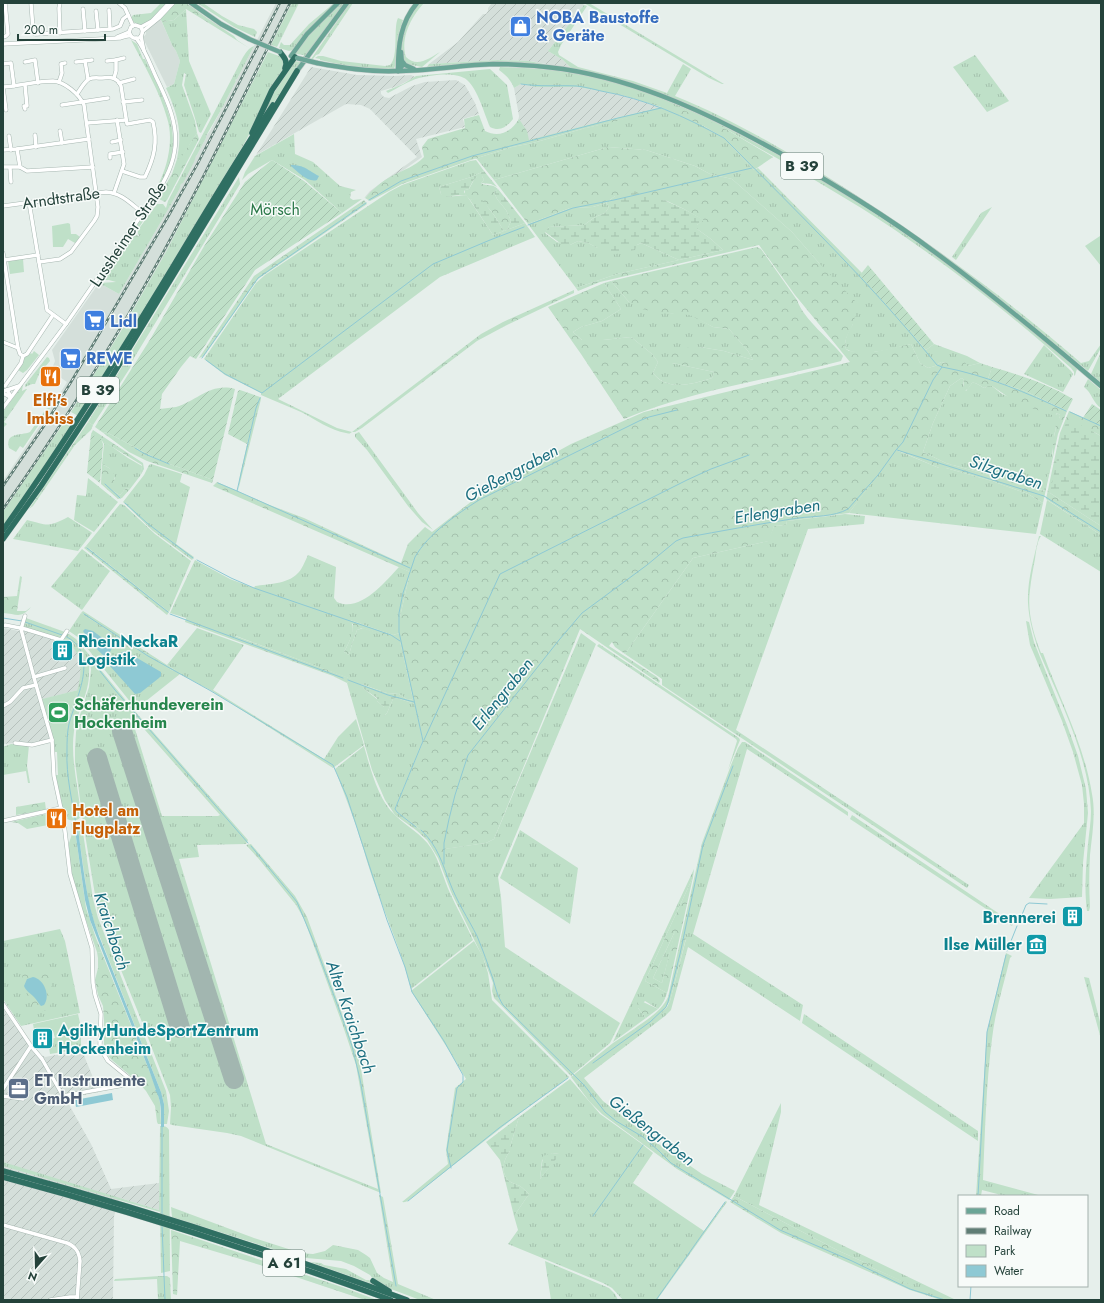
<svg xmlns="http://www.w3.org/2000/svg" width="1104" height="1303" font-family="Jost,sans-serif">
<defs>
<pattern id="industrial-furrows" width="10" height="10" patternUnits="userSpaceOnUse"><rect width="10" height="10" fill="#d4dfda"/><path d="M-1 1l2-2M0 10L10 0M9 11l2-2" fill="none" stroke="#b6c1bc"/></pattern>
<pattern id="grass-tufts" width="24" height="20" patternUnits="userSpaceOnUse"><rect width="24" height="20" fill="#bfe0c8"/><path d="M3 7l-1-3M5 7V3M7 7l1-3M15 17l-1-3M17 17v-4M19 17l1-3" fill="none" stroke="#a4c1ad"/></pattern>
<pattern id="forest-crowns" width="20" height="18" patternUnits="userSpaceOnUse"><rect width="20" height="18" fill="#bfe0c8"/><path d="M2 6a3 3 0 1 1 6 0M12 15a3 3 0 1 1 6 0" fill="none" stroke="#a4c1ad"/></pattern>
<pattern id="wetland-marsh" width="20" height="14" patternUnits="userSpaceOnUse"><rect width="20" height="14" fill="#bfe0c8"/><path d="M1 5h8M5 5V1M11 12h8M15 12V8" fill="none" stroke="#a4c1ad"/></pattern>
<pattern id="garden-furrows" width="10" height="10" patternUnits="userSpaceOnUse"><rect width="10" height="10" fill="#bfe0c8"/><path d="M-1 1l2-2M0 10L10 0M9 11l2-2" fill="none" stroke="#a4c1ad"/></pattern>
</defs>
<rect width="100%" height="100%" fill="#e6efeb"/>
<g fill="#d4dfda">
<polygon points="276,3 292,3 166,252 102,362 48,447 3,512 3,481 43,421 67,382 51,371 55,361 52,350 99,283 119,294 179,190 179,188 196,156 197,155 206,138 206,136 210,131 221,110 220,109 222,108 236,81 235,80 237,79"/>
<polygon points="160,18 172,45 176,51 180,61 174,84 167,87 143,38 146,34 146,29"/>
</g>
<g fill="url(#industrial-furrows)">
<polygon points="492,3 583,4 584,5 548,51 563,60 572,69 530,61 498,60 429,64 458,42 483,14 486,14 488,11 488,8"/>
<polygon points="311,67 357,75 395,76 411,75 415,77 398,86 381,91 381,94 384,97 389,98 412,86 425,82 456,80 465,85 475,103 479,114 463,119 465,127 416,139 422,157 364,198 370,191 417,157 370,109 361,105 346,104 256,155"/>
<polygon points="521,84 536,87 577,87 622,95 661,107 599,122 528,141 518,122 519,116 514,88"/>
<polygon points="5,628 23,632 24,630 26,630 64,641 74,648 79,656 81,665 81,674 78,690 40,700 51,740 27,744 15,743 3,744 3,630"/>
<polygon points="3,1009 32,1050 45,1057 83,1050 85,1058 99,1092 69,1098 67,1101 91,1144 111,1189 159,1183 159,1210 120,1198 114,1216 113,1300 3,1300"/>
</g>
<g fill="url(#grass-tufts)" fill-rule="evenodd">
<path d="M161,3H168C161,11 140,36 131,18L133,15L151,13Z"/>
<polygon points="197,3 203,3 222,16 238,25 254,29 257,32 255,37 234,27"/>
<polygon points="292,3 299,3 277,47 271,45"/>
<polygon points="334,3 336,3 311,27 293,50 289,51 279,48 281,42 284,45 290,45 309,24"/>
<polygon points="340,3 344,3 279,95 255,131 267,103 295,61 300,62 304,55 295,54 302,41"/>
<polygon points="350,3 353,3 319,54 316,55 313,59 311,59"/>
<path d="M420,3H424C411,17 400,38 406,57C417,68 430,58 440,52L422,67L407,64C393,49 408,16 420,3Z"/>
<polygon points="584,3 589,3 724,84 722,84 709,78"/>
<path d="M584,5L587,6L561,45L558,52L559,55L578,67L633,81L667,93L683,64L691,69L675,96C735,120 791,154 845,188C928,241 1007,299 1081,363L1089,361L1101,344V348L1088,371L997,297L894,222L733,126L688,104L649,89L613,78L572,69L563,60L548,51Z"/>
<path d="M186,9L189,61L211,114L201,133L199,132L194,115L184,85L186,74L184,73L182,85L195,121L197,133L182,157L177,159C183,131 177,113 166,88L174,84L180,61L176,51L172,45L162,22L174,20Z"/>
<path d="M398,18L403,20L398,36L395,66L394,69C369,69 344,66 320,60V59L315,58L318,56H323L341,61L385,66L390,65C399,57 393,28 398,18Z"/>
<path d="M131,40L137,44L143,59H145C161,93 182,128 169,166C165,177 159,186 153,196L152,195C166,175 175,142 167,118C160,92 144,65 131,40Z"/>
<path d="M254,46L237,79L235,80L236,81L222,108L220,109L221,110L206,136V138L197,155L196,156L194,162L183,183L181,184L179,190L166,213L119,294L99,283L116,282L109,280H106L101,277L151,205L153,206L134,235L135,234L140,237L138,234V230L157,204H163L166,208L168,201L242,59C245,54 248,48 254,46Z"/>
<polygon points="268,52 282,57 285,66 244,144 145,308 78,416 71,412 121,331 166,252"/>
<polygon points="975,55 1009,101 987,112 953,67"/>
<polygon points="498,60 529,61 549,65 499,62 427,67 429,64"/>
<path d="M500,67C531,68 562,70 592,77C660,92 722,124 782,157C844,192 904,231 961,274C974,284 988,293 1001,304C1026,325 1052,347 1077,369L1075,375L1074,376V372L1071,368C1015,318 957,272 895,230C840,193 781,161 724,128L702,125L724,138L754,170L758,168L862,273L861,275L926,350L934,344L967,356L980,363L968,366L949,362H941L935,366L928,368L920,363L911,344C894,348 861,358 846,349C843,340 849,331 853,324L819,263L792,232L732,179L710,174L695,166L646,150L608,147L494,180L477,159H474L512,147L533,143L582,129L661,110V107L622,95L577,87H536L521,84L514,88C511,80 506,75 499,70Z"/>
<path d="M490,69L507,85L513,119C507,127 500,132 490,127C484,113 478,90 467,80C457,71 431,75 419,78C408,81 398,88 388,93L386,91L403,84L416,76Z"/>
<polygon points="294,134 295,154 313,162 340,186 356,190 351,192 350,198 353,200 362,199 342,213 305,180 272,160 248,174 242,180 245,172 255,156"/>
<path d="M476,160L484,171L471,177L439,187L441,194C452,199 456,194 467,196L493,235L525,223L535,237L440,277L278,399L337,428L352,432C349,434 350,434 346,433C331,431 315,419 301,412C288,406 274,401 261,395V393L225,375L204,359L256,283L265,275L389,192L402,185L470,161Z"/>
<polygon points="239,177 240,184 134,358 130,368 93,425 88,422"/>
<polygon points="606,203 609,207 605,213 595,217 584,225 549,227 545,233 557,242 570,245 578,241 588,243 598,248 637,245 641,243 679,260 617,274 576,288 528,224 570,208 593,207"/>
<polygon points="992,207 956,260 952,257 981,213"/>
<path d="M611,281L629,302L673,314H690L713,327L729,329L748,351L753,360L724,351L700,347L672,363L714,372L712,378C692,384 668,392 653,373L658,362L652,354L631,337L603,340H582L573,332L581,327L602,321L621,309L604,283Z"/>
<polygon points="1044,345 1071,371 1073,374 1072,376 1063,392 1024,374"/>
<polygon points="1101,352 1101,382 1100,382 1091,374"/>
<polygon points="47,357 49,358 50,361 39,374 35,384 32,384 25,387 25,385"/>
<path d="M962,378L964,380L963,385L966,391L972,383C977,382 980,387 985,388L987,386H992L1002,394L1056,415L1057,413L1060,415C1060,420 1057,422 1056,426C1052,445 1053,469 1045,486L1046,491L946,463L923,452L933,423L950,386L960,379Z"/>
<path d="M1088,379L1101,390V408C1093,403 1092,393 1084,387Z"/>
<polygon points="260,397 261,397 261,399 238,491 240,475 255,410"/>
<path d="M51,407L23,448L20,446L16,452L9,448C5,432 20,436 30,432L46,409Z"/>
<polygon points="70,414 76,419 54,453 3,526 3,512"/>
<polygon points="359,432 418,513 433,530 422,522 408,506 367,450 355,437 355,434"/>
<polygon points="101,439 128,458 142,466 140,476 130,489 126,488 120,495 113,491 113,484 115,478 109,468 102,464 104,444"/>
<polygon points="896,450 939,468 946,468 992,481 1028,494 1043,503 1036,534 849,513"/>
<polygon points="151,464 182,474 180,482 190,487 176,544 194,557 192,560 153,531 123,502 144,475 149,465"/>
<polygon points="88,478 118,502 94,532 74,520 77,495 86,496"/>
<polygon points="1047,500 1101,535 1101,572 1040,534"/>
<polygon points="120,504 124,505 155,534 191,561 169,612 86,546"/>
<polygon points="845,514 865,516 864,524 808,529 736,730 969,885 967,888 662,685 662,679 625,654 693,558 768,541 774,526 786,525 787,521"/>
<path d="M68,517L91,532L92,533L78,551L13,539L27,520C48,525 47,528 68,517Z"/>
<path d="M1039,536H1041C1037,541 1036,552 1035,559C1033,569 1031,580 1030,590C1027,611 1033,633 1041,653H1043C1060,700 1084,744 1092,794C1096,814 1092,835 1090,855C1089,872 1089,889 1090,907L1089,911H1087C1084,889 1086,866 1088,844C1089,833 1091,822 1091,811C1089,758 1061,702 1040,654C1034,637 1029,621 1028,603C1027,581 1034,558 1039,536Z"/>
<polygon points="82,549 110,571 82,610 51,587"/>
<path d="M308,555L336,567L334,598L337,602C360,613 385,582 399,567L410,572L400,617V633L393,635L350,620C357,630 349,642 344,652L349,655L352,644L357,630L363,628L400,641L413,699L408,700L399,694L387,693L361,684L364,689L377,699V701L384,707V716L387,713L393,699L397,698L415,704L423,742L395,809L397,812L421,830L430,840L444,864V849L486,843L494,839L581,633L596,644L498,877L501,897L505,947L620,1023L610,1043L571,1076L494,998L492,991L493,983L484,960L451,892L438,858L427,840L416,830L395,815L385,800L372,770L347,683L351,679L236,636L234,640L185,622L186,618L170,613L195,560L230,579L254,588L255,586C268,584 287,584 297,574C302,570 305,561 308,555Z"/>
<polygon points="81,613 173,671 175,670 167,665 197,628 244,645 213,690 324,759 338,737 356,719 364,745 333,768 212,691 180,674 136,709 79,638 69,631"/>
<polygon points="26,618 65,632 62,639 23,627"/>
<polygon points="1026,621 1029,622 1034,642 1067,725 1078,756 1086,789 1088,813 1083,863 1082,897 1050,899 1029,898 1084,823 1084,804 1082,785 1073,752 1062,721 1033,652 1030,645"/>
<path d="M67,634H69L76,639L91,657C88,666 90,675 88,684C85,700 77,715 74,731C70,759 79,789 81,817C76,822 71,821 64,818L55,775H58L57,752H54V747L53,738L65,737C67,710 91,674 75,650C72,646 67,644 63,640Z"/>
<polygon points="599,644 739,738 740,740 728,770 737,741 736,739 597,646"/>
<path d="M91,658L133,709L248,840L246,844L197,845L199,857L179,859L266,1144L378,1189L356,1065L343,1026L311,938L304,919L296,905L258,858L246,845L251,844L295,896L307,917L360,1063L381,1193L241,1136L227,1133L172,1125L170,1124L171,1107L170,1095L140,1017L98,913L83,822L75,762V749L76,732L79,718L89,687L91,670L90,663ZM130,713L220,815L218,816H162Z"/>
<polygon points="742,742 745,742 848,812 848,816 747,749 693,934 803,1005 800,1021 688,947 671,1010 665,1016 584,1078 603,1101 657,1143 702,1174 735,1191 729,1200 677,1169 602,1114 589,1101 571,1077 613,1043 634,1029 637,1032 667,1007 670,1001 686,939 681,937 702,843 731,765 738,748"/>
<polygon points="11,744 29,745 27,766 30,783 28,783 26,771 3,775 3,747"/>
<path d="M364,746C370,767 378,800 395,815C407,827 422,834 431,848C440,862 443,878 450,893C457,909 466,924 473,940L411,989C400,944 379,902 366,858C364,848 359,838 357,828L335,769Z"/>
<polygon points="852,815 1013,923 1012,926 850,819"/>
<polygon points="71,823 74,823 86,908 96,938 102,953 97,952 80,903 72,875 68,846 72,834"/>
<polygon points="77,823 80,823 82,826 93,899 98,918 166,1091 169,1111 167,1124 164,1124 164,1104 161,1092 94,922 88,900"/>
<polygon points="520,830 578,868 570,924 500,878"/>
<path d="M694,869L693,877L645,981L667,993C665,999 663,1004 658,1009L645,1001L638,1008L646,1018L613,1042Z"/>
<polygon points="60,929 65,941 80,1013 21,1026 3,999 3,941"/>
<polygon points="676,929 662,983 653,978"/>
<path d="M474,941L483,957L488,973L492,1000L569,1077L519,1114L414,1196C410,1199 407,1203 402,1202L448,1164L446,1150L455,1088L466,1079L453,1057L411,991Z"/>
<path d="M1006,953L1012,956L1010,958C1004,984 995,1011 992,1039C986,1085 985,1133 983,1180L1042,1196H1005L982,1190L981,1196H976L987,1032Z"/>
<polygon points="1084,977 1089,978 1101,1026 1101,1039"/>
<polygon points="804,1014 978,1131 978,1141 802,1023"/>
<polygon points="81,1033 81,1049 50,1054 48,1041 50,1041 50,1039"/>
<path d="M570,1079L600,1114L642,1144L653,1153L633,1183L704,1231L726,1201L727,1202L657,1300H623L612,1288L603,1283L508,1244L518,1230L514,1216L529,1194C526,1191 523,1188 520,1186C516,1184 511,1183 508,1180C500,1171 504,1159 510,1151V1147L519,1117ZM552,1153L559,1154L540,1179L542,1160Z"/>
<polygon points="781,1103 781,1112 759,1205 956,1300 941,1300 910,1290 912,1286 873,1268 866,1263 839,1251 734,1196"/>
<path d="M160,1126C164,1126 167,1126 169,1130L170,1271L161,1273L160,1212L3,1166V1162L159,1210Z"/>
<polygon points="379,1195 383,1197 398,1284 436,1300 420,1300 391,1289 373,1279 370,1275 354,1266 341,1261 306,1258 292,1255 172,1217 171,1207 254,1238 301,1253 313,1254 325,1251 333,1245 358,1250 366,1255 370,1258 377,1273 384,1278 393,1282"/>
<polygon points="545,1261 609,1288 615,1294 618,1300 551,1300"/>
<polygon points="310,1262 321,1263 324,1265 346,1269 366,1280 369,1280 378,1286"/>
<polygon points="160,1276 167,1276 170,1278 171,1300 158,1300 157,1279 114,1281 115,1279"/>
</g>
<g fill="url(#forest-crowns)" fill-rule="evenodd">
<polygon points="176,3 186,3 207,18 234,36 237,40 249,48 186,9 174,20 162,22 160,18"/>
<path d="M665,102L724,128L773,157L754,170L724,138L702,125L661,108V111L582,129L533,143L512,147L474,159L402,184L370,201L365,198C373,189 382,181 392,176C405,169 414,167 424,157L422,147L428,139L465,128L464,119L479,115L485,131C499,138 511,132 519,119L527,131L529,140L599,122L661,107Z"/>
<polygon points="197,133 199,139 167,200 165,202 159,199 161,193 172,174 177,159 182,156"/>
<path d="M608,147L646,150L695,166L710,174L732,179L792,232L819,263L858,304C856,310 855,318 853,324C850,332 843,339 846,349L849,351L874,352L911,344L920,363L928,368L935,366L941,362C949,363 955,360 963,360L968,366L980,363L992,367L988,379L1025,391L1067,411L1058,434L1043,503L1028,494L992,481L946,468H939L897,450L849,513L787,521L786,525L774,526L769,541L693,558L625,654L615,647L612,642L609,646L657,677L660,681L659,683L580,629L494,839L486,843L445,849L444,864L443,865L430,840L421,830L397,812L395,809L423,742L400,642L362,628L357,630L352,644L349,655L344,652C349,643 353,634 353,624L349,623L350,620L393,635L400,633V617L410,572L213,486L217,482L267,504L304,518L401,563L408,544L425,527L432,532L472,501L502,482L571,444L644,412L850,362L795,295L759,245L600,282L578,291L576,288L617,274L723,250L711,239L697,229V225L703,220L684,209L667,201L615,196L606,203L593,207L570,208L528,224L494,180ZM962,378L964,380L963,389L964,391L968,389L972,383C977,382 980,387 985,388L987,386H992L1017,403L1055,416L1057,413L1060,415V417L1056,423L1055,433L1053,440V453L1044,488L1045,491L946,463L923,452L933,423L950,386L960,379Z"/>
<path d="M479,176H482L484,180L481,183C487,187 492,183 498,189L494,192L497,199L506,210L511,221L507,230L504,231C496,219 487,198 470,200L465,194V190L469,189L475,178Z"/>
<polygon points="364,200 367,204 258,279 204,356 199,358 254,276"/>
<path d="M757,247L761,249L797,300C804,320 830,339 843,356L841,361C768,380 693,390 624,419L581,354L548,307L604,283L621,309L602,321L581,327L573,332L582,340H603L631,337L652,354L658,362L653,373C667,392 693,384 712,378L714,372L672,363L670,354L685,348L700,347L724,351L753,360L748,351L729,329L713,327L690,315L659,313L638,308L629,302L611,281Z"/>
<polygon points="574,290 574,293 505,326 477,341 362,428 355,432 352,432 481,334 503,322"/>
<polygon points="23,384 22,391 26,389 27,389 4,422 7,424 3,428 3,412"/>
<polygon points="1069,411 1101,426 1101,436 1094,432 1050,493 1101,526 1101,535 1046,499 1060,433"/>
<polygon points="88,422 93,425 91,430 75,445 33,506 29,509"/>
<polygon points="93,430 143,463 144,469 140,476 142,465 91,434"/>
<polygon points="102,432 108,433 159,460 213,480 212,483 147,461 129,452"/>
<polygon points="102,464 109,468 115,475 113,491 120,495 126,488 130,489 122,498 118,499 101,484"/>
<polygon points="86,546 169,612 167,615 84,548"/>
<path d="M20,576L22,577L17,611H26L31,607C21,619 17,614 3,613V597L17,596Z"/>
<polygon points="83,611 167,665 175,670 173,671 166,667 84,615 81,613"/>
<polygon points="235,636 352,679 347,683 333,676 234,640"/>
<polygon points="45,802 46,810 16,815 16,807"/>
<polygon points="46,814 48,825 27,829 18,823 11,822"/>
<path d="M693,877L668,990L667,993L645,981ZM675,931L662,983L653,978Z"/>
<path d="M681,937L686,938L670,1001L662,1013L637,1033L634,1029C646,1020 662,1011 668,997Z"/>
<polygon points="97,952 102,953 157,1090 160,1103 161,1124 158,1124 157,1122 155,1106 146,1091 138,1082 113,1061 105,1053 104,1046 104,1019 103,1006 98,995 95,980 98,968 98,958"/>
<path d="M49,969C50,979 59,1014 40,1011L30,1002L24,987C27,992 37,1003 41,1006L44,1005L48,998C47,987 31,964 24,985L21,970Z"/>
<polygon points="639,1000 658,1009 646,1018 638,1008 637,1002"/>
<polygon points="734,1196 839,1251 866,1263 873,1268 913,1286 910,1290 781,1233 730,1202"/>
<polygon points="171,1230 345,1288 377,1300 365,1300 260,1265 180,1241 177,1295 173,1294"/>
</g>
<g fill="url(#wetland-marsh)">
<path d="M484,171L497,187L491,184L481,183L484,180L482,176C474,176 472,183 469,189L465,190L464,192L467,196L459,195L444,197L441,194L439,187L471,177Z"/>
<polygon points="498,189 525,223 507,230 511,221 506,210 497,199 494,192"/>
<polygon points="634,192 666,201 684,209 704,220 697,225 697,229 711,239 723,250 679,260 641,243 637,245 635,250 611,255 588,243 578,241 568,246 564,246 545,232 549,227 584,225 595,217 605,213 609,207 606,203 615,196"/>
<polygon points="476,197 480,197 494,215 504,231 493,235 470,200 473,199"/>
<polygon points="1071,420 1101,436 1101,526 1050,493 1062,434 1065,425"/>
<polygon points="360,684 387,693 399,694 408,700 413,699 415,704 397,698 393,699 387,713 384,716 384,707 377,701 377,698 364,689"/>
<path d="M519,1117L510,1147V1151C504,1159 500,1171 508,1180C511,1183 516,1184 520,1186C523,1188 526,1191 529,1194L514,1216L500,1160L486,1142Z"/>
<polygon points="552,1153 560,1154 540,1179 543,1156"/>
</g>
<g fill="#bfe0c8">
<polygon points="150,214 158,219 148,234 140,228"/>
<polygon points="68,223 70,224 71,234 76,234 80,237 75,243 68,239 63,247 53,247 52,226"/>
<polygon points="1100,236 1101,237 1101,266 1085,246"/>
<polygon points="23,259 24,272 10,274 8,261"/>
<polygon points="34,351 39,355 27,370 23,373 18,370 22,364 24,358 31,353 32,354"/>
<polygon points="78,690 68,719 65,738 53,738 42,699"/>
<polygon points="78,1014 82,1032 55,1038 53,1031 35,1035 33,1024"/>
</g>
<g fill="url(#garden-furrows)">
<path d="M272,160L304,181L342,213L255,270L196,359L190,356L181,367L162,394L160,409C165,408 171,408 176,407C197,401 211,382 235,389L213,480L159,460L108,433L102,432L95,427L151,338L203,248L245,182Z"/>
<polygon points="868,265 934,344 926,350 860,275"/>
<path d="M992,367C1020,375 1048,384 1073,399L1067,411L1025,391L988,379Z"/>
<polygon points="240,390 260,397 247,444 228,434 238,391"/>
<polygon points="1092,404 1101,410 1101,426 1083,418"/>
<polygon points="91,434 101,439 103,444 100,483 87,473"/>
</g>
<g fill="#8ec9d4">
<path d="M291,165C305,165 307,170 319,176L317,180C308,183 298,172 291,166Z"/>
<path d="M85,629L93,631L113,646L110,652L104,656C96,649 89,641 83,631Z"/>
<polygon points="125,651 161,672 161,676 159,678 140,693 135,694 109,665 112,658 114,658 118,654"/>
<path d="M74,823H77C83,861 85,900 99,936L161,1092L164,1104V1127H161C161,1115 162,1099 155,1090H156L149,1070L90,920L85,900Z"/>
<path d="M33,977C44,979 51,996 44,1005L41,1006C38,1003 37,1000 34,997C30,993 26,991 24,986L27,979Z"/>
<polygon points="112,1093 113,1100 76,1107 75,1100"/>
</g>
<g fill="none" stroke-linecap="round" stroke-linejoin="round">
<g stroke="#8ec9d4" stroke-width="1">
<polyline points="369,200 401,181 472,156 618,118 661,108"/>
<polyline points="528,225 573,208 614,200 752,168"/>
<polyline points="202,358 258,278 366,203"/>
<polyline points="206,360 225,374 262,393 433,264 490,240 524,227"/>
<path d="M942,367C986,375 1027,393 1066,411"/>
<polyline points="260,398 256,408 237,491 410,568"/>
<polyline points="1070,412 1101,426"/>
<polyline points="135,448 145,454 169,464"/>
<polyline points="897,450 1044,496 1101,532"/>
<polyline points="218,483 237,491"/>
<polyline points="105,484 120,498"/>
<polyline points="125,503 147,523 193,558"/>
<polyline points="87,548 168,612"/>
<polyline points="197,560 231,578 254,588 391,635 400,641"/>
<polyline points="84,614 148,656 211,691 333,765 347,797 387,920 405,967 412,992 444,1041 463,1075 463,1082 457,1088 447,1150 451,1168"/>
<polyline points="170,614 343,678"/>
<polyline points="3,618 22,621"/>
<polyline points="25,622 62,635"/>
<path d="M65,636C101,653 76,697 69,724C67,733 67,742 67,751C66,776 72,800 76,824"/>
<polyline points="84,661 89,661"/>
<polyline points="92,661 115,690 248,843"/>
<polyline points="348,680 388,695 414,702"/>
<polyline points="424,740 500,574 687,480 711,469 749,455"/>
<path d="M416,827L397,812L395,809L423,741L399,632V613L403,593L415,557C428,534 457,514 479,500L639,421L649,417L677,410"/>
<path d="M421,830C438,846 442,863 450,883C457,902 468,918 477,936C483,950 488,965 493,979C496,989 497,995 503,1005L584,1085L605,1112L616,1121L643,1137L659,1151L671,1163L780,1230L852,1261L910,1289L945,1300"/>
<polyline points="251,846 297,902 315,945 340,1012 352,1046 360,1079 396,1286"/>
<path d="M444,864V843L449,819L455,795L468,755L559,640L582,613L647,565L676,541L683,538C721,531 759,524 798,518C814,516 834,517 848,509L878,475L896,450L903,442L933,380L942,367L937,365C872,284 797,212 724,138C684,116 646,99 601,91C593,89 585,87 577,86C558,85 540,87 521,84"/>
<polyline points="1019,922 1026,905 1029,903 1047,904"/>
<polyline points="1007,951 1017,926"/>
<polyline points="593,1063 650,1022 666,1007 668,1002 680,954 703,845 733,766"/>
<polyline points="978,1196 987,1032 1006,955"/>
<polyline points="408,1201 499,1128 568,1078"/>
<polyline points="162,1215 162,1127"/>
<polyline points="593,1216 643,1145"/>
<polyline points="162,1225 165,1300"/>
<polyline points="656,1300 725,1202"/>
<polyline points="970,1300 971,1286"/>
</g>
<g stroke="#a2b6b0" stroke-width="20">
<polyline points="122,731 234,1079"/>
<polyline points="97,758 180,1028"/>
</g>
<defs>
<g id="minor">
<polyline points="31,3 33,29 35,34 37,34 113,29 120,26 123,19 128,15"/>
<polyline points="60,3 59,8 60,33"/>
<polyline points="119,3 125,8 133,26"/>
<polyline points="83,9 85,31"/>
<polyline points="109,10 110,29"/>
<polyline points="96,11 98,30"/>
<polyline points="141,27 152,21 169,3"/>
<polyline points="143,31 159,18 173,3"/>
<polyline points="141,36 144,51"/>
<polyline points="3,37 6,36 8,34 5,3"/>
<polyline points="117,37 129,32"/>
<path d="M3,44L120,38C123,37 128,35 131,36C132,37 133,38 134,38C142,40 144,32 141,27L135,25L131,27L129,32L131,36"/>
<polyline points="85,61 92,60"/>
<polyline points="107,61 116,60"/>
<polyline points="25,62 35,60 38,83"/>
<polyline points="76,62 85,61 88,79"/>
<polyline points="3,64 11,63 14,86"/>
<polyline points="114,78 116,71 116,60 124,58"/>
<polyline points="59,82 62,73 61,64 65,63"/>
<polyline points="119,83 134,79"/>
<polyline points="25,85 27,106 24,106 25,109"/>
<path d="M3,87C18,86 38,81 53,81C65,82 79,94 84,105L98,207L97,216L94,221L71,252L60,259L39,262"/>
<polyline points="3,88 6,110"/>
<path d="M77,94C80,90 84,82 89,79C93,77 98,78 102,78C111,77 117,77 121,86L127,124L150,120L153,122C158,143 154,158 145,177H140L122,171"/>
<polyline points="123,102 142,100"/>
<polyline points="62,105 108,98"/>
<polyline points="87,123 126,120"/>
<polyline points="60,131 62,143"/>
<polyline points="35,135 36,147"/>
<polyline points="9,136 11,150"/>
<polyline points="112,142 121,140"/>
<polyline points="17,149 20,167 27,171 93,167"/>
<polyline points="3,150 17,149 89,139"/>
<polyline points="110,158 110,154 123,152"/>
<polyline points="3,167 20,167"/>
<polyline points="10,168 11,182"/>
<polyline points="114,193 124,164 117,120"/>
<polyline points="29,202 47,310 66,324"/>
<path d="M3,206L106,192C122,193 131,204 143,213"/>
<polyline points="3,253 18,348"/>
<polyline points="4,260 38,255"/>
<polyline points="3,342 18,348 20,354 23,356"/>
<polyline points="5,386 21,363 23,356 27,354 53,315"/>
<polyline points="7,390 19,386"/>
<polyline points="3,391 7,390 10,395 10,397"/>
<polyline points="3,393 10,397"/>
<path d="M3,408L66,324L158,191C186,148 177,120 156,77C150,64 145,49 136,38"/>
<polyline points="25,616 21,629 36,685 52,740 54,776 64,823 70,874 92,948 93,983 95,995 101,1014 100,1045 102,1051 108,1061 135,1083"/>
<polyline points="3,626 5,625 25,629 61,640 67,631"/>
<polyline points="34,677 65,668"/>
<polyline points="3,706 10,702 23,688 36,685"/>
<polyline points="15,743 32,745 52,740"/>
<polyline points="3,821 61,808"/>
<polyline points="3,1004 31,1046 42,1059 63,1096 135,1083"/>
<polyline points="3,1089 31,1046"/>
<polyline points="3,1096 23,1099"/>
<path d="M3,1225L67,1243C75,1246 79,1251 80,1261L77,1300"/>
<polyline points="50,1300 70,1297 77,1297"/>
</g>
<g id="major">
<polyline points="191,3 221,24 249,39"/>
<polyline points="291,56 307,34 338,3"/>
<polyline points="401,60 405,65 414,69"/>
<path d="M317,63C343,68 370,72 396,71C428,71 461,65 493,64C516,64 540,66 563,69C641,81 712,115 780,153C833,184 887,216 936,253C993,295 1047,340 1101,386"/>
<polyline points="297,71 347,3"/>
<path d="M398,71C398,46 400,23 417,3"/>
<polyline points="398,71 402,66 401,52"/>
</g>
<g id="highway">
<path d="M280,52C284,57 288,61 285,68"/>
<polyline points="252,133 272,90 295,57"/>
<path d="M3,530C63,446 117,359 171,270C204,215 237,159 273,105"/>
<polyline points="3,539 41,486 97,401 297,71"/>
<path d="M3,1171C140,1208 274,1251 407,1300"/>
<path d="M3,1177C134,1212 264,1254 391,1300"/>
<polyline points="373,1281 389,1291"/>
</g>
</defs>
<use href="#minor" stroke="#a8b8b2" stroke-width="4.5"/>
<use href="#major" stroke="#c2cac8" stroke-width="5.5"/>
<use href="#highway" stroke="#c2cac8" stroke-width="6"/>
<use href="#minor" stroke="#fff" stroke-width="3.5"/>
<use href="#major" stroke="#6aa596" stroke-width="4.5"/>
<use href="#highway" stroke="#2f6f62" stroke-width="5.5"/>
<defs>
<g id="rail">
<polyline points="3,486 46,423 71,382 169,215 198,163 280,3"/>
<path d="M3,509C54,437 102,362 145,285C197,193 243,97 290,3"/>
</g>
</defs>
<use href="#rail" stroke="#5f7d75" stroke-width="2.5"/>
<use href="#rail" stroke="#f7fbf9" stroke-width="1" stroke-dasharray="3" stroke-linecap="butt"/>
<defs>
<g id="major-bridge">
<polyline points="249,39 280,52"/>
<polyline points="297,58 317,63"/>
</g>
</defs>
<use href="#major-bridge" stroke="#c2cac8" stroke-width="5.5" stroke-linecap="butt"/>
<use href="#major-bridge" stroke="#6aa596" stroke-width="4.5"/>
</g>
<defs>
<symbol id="shop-square" viewBox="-11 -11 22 22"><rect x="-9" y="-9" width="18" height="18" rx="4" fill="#3f7fe0" stroke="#f7fbf9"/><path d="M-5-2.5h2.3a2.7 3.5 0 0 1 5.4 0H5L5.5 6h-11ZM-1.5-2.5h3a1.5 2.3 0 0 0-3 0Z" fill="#fff"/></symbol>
<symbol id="supermarket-square" viewBox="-11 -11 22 22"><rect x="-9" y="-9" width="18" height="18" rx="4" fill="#3f7fe0" stroke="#f7fbf9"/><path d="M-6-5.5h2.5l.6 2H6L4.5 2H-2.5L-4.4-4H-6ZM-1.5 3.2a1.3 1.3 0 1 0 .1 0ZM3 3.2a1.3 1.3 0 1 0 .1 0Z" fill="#fff"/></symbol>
<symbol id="restaurant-square" viewBox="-11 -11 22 22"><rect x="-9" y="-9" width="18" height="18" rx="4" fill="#e8710a" stroke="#f7fbf9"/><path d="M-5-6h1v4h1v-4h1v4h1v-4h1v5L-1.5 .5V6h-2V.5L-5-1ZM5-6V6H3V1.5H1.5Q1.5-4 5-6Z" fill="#fff"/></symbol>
<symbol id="building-square" viewBox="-11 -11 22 22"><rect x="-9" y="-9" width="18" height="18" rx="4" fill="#0f9aa8" stroke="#f7fbf9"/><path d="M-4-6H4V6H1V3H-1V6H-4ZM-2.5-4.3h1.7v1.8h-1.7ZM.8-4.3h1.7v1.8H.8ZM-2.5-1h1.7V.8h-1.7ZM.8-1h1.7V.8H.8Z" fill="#fff"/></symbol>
<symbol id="stadium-square" viewBox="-11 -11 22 22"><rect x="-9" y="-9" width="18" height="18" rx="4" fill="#2e9e5b" stroke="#f7fbf9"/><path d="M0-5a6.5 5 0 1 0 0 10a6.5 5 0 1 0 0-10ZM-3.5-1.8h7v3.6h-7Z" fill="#fff"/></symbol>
<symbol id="museum-square" viewBox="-11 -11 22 22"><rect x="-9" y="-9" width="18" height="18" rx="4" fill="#0f9aa8" stroke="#f7fbf9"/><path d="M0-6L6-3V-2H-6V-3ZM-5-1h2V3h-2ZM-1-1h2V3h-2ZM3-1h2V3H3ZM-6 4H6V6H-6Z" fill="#fff"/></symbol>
<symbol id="office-square" viewBox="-11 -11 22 22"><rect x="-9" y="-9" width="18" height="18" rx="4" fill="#5c6f8a" stroke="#f7fbf9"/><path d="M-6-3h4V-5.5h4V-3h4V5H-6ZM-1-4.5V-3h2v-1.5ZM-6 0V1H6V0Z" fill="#fff"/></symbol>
</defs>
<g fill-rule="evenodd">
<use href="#shop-square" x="508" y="14" width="25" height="25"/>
<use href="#supermarket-square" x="82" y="308" width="25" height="25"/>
<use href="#supermarket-square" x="58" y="346" width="25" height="25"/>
<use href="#restaurant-square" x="38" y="364" width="25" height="25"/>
<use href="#building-square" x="50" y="638" width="25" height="25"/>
<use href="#stadium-square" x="46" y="700" width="25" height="25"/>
<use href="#restaurant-square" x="44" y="806" width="25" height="25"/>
<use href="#building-square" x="1060" y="904" width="25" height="25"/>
<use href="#museum-square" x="1024" y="932" width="25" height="25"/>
<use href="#building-square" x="30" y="1026" width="25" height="25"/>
<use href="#office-square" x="6" y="1076" width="25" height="25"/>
</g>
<g text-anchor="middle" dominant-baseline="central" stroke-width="3" stroke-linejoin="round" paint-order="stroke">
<g fill="#f7fbf9" stroke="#637a73" stroke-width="1">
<rect x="781" y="153" width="42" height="26" rx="3"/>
<rect x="77" y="377" width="42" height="26" rx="3"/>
<rect x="263" y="1250" width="42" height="26" rx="3"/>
</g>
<g font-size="15" font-weight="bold" fill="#24423a">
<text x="802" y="166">B 39</text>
<text x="98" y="390">B 39</text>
<text x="284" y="1263">A 61</text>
</g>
<g font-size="16" font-weight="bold" fill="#366cbe" stroke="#f7fbf9" text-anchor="start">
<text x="536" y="17">NOBA Baustoffe<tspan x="536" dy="18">&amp; Geräte</tspan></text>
<text x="110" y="321">Lidl</text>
<text x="86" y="358">REWE</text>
</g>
<g font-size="16" fill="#24423a" stroke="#f7fbf9">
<text transform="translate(61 198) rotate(-8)">Arndtstraße</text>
<text transform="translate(128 234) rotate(-56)">Lussheimer Straße</text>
</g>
<g font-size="16" fill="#2d7a4b" stroke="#f7fbf9">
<text x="275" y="209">Mörsch</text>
</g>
<g font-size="16" font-weight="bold" fill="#c56008" stroke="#f7fbf9">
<text x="50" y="400">Elfi's<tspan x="50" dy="18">Imbiss</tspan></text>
<text x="72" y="810" text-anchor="start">Hotel am<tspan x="72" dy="18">Flugplatz</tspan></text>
</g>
<g font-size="16" font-weight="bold" fill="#0d838f" stroke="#f7fbf9" text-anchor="start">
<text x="78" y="641">RheinNeckaR<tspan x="78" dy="18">Logistik</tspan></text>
<text x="1056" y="917" text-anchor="end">Brennerei</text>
<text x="1022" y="944" text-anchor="end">Ilse Müller</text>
<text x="58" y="1030">AgilityHundeSportZentrum<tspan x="58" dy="18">Hockenheim</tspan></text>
</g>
<g font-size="16" font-weight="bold" fill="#27864d" stroke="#f7fbf9" text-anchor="start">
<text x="74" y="704">Schäferhundeverein<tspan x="74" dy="18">Hockenheim</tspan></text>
</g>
<g font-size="16" font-weight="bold" fill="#4e5e75" stroke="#f7fbf9" text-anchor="start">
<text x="34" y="1080">ET Instrumente<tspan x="34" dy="18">GmbH</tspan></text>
</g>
<g font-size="17" font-style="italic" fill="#1c6f80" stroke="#f7fbf9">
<text transform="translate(1006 472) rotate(18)">Silzgraben</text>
<text transform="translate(511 473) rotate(-28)">Gießengraben</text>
<text transform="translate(777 511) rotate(-9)">Erlengraben</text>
<text transform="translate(502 694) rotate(-51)">Erlengraben</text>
<text transform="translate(112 931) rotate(72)">Kraichbach</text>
<text transform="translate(351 1017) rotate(71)">Alter Kraichbach</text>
<text transform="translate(652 1130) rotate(38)">Gießengraben</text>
</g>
</g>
<rect width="1104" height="1303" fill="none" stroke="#24423a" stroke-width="8"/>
<rect x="958" y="1195" width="130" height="92" fill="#f7fbf9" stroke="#a3b1ad"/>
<rect x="966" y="1208" width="20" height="6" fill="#6aa596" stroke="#a3b1ad"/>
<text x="994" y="1215" font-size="12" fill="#24423a">Road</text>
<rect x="966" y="1228" width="20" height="6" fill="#5f7d75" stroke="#a3b1ad"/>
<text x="994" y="1235" font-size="12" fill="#24423a">Railway</text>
<rect x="966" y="1245" width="20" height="12" fill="#bfe0c8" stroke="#a3b1ad"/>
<text x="994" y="1255" font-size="12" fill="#24423a">Park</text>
<rect x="966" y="1265" width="20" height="12" fill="#8ec9d4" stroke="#a3b1ad"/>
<text x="994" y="1275" font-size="12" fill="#24423a">Water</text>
<g transform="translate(36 1267) rotate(200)" stroke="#f7fbf9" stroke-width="3" paint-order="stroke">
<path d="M0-3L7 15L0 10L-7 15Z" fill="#24423a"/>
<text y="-6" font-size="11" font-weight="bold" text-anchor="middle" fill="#24423a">N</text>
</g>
<path d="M18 34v6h87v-6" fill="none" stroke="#24423a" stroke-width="2"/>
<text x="24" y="34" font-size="12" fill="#24423a" stroke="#f7fbf9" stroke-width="3" paint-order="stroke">200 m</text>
</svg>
